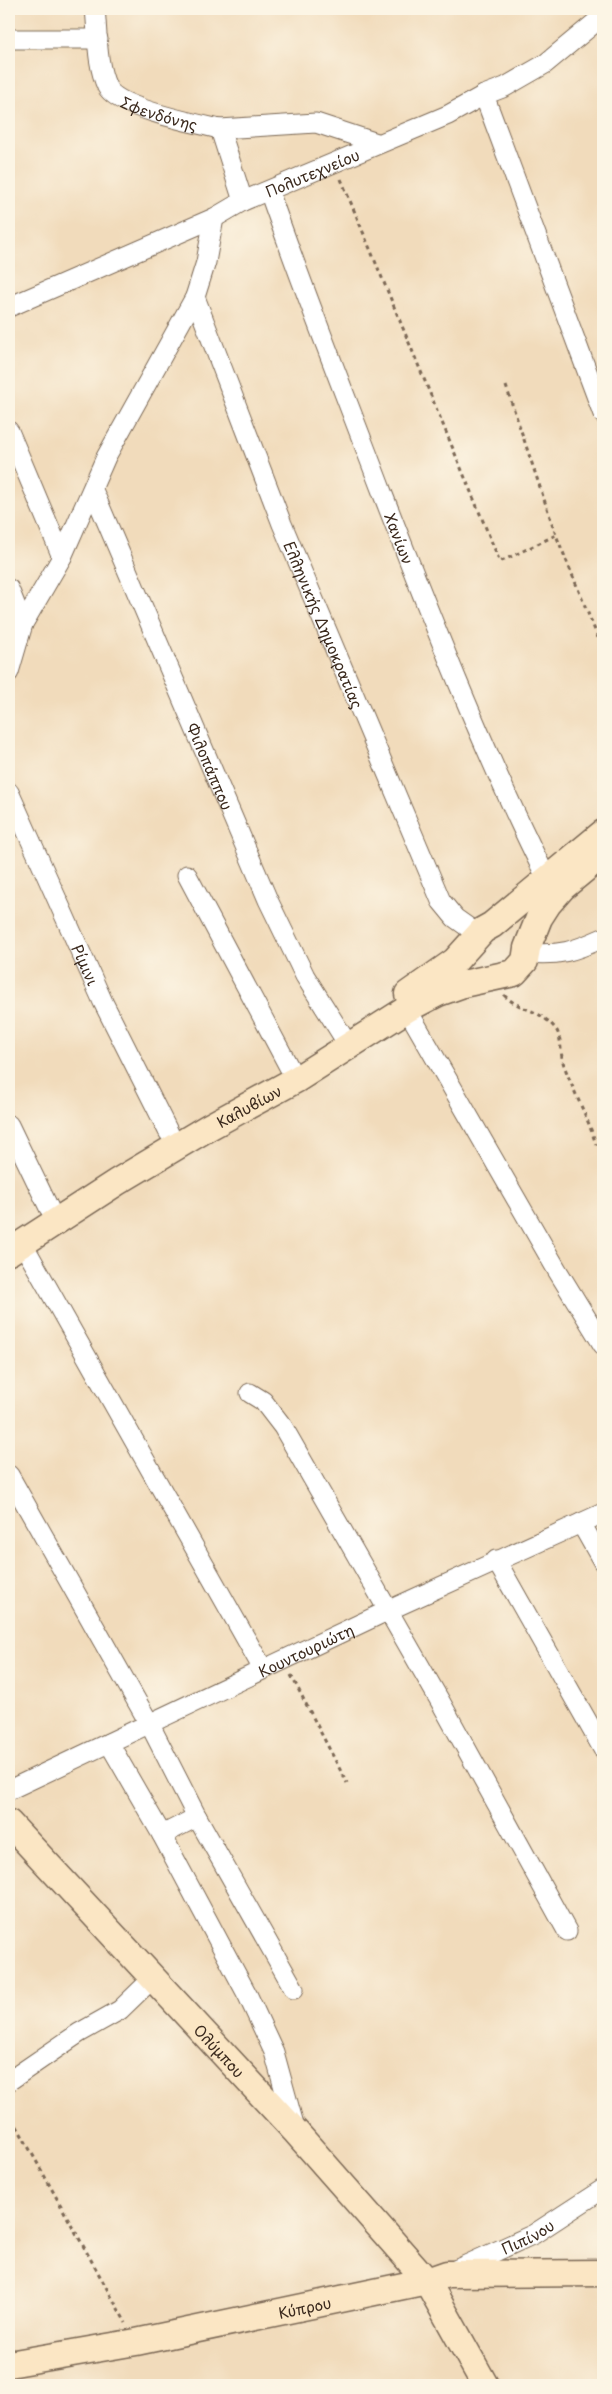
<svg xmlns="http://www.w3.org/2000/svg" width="612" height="2394" font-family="'Playpen Sans',sans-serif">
<rect width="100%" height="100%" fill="#fcf5e5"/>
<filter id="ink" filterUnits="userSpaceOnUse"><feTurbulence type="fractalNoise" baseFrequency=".02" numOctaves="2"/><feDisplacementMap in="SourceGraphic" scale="10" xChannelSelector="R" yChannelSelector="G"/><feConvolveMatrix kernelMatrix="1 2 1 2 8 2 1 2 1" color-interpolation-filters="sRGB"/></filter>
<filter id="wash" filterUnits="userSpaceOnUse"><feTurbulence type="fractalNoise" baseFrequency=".0096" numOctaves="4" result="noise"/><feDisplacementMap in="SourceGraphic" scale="20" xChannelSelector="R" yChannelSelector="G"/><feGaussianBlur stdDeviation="1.12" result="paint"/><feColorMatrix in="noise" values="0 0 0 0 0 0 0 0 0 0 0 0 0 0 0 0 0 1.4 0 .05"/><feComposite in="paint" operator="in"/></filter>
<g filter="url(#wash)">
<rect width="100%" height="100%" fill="#f1dbbb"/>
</g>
<g filter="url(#ink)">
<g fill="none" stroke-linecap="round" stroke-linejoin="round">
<defs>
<g id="street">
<path id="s1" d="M95,9C98,35 96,63 107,87C117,108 198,124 220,129L243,201"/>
<polyline points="9,39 98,39"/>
<polyline points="484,95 603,414"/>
<polyline points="220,129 316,123 377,143"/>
<path id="s2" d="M269,191C304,292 344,392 382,492C433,623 484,753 547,879"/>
<path id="s3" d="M195,297L282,524L441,901L455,918L479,935"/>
<path id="s4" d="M9,307L214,218L243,201L448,115L484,95L505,87L545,64L603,16"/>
<polyline points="9,431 62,557"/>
<path id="s5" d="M93,490L268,900L305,976L342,1035"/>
<polyline points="9,589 23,624"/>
<polyline points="9,672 23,624 62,557 106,457 195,297 206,262 214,218"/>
<path id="s6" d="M9,792L103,1002L169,1133"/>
<polyline points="187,875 289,1067"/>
<path d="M527,953C560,956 574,951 603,938"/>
<polyline points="407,1009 557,1270 603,1345"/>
<polyline points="9,1125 49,1208"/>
<polyline points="23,1244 263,1669"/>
<polyline points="250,1393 263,1401 283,1427 440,1701 567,1931"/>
<polyline points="9,1475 149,1723 197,1817"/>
<polyline points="581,1523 603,1562"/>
<polyline points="496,1560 603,1749"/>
<polyline points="109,1743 162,1835 248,1996 274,2052 295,2128"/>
<path id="s7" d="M9,1790L387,1611L603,1513"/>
<polyline points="162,1835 197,1817 294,1989"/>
<polyline points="9,2081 79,2033 120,2010 153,1978"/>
<path id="s8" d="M453,2271L534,2234L603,2189"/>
</g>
<g id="secondary">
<polyline points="408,994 455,961 483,930 492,925 603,833"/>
<path id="s9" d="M9,1252L117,1182L209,1127L297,1079L407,1009L438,993L463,984L514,973L525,961L527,948L539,918L548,904L563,887L603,854"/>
<path id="s10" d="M9,1823L296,2132L427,2281L485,2385"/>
<path id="s11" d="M9,2364L136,2342L427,2281L447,2274L603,2273"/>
</g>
</defs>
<use href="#street" stroke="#7b6855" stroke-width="21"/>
<use href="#secondary" stroke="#7b6855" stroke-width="29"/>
<g stroke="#7b6855" stroke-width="3" stroke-dasharray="4 4" stroke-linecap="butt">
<polyline points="341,179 500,562 556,535"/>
<polyline points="506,386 556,535 603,650"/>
<path d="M504,995C518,1010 538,1008 555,1028C562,1036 560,1052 563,1062C572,1090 588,1116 596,1145"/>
<polyline points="291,1675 347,1783"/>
<polyline points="9,2112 126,2323"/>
</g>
<use href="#street" stroke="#fff" stroke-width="19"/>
<use href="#secondary" stroke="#fbe6c4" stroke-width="26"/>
</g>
</g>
<g text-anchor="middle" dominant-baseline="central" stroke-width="4" stroke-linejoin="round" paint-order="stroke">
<g font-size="15" fill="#3b2a1e" stroke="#fcf5e5">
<text stroke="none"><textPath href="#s1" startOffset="139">Σφενδόνης</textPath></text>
<text stroke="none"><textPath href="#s4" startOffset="332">Πολυτεχνείου</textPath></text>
<text stroke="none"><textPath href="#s2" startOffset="371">Χανίων</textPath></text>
<text stroke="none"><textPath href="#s3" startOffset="352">Ελληνικής Δημοκρατίας</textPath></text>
<text stroke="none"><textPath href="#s5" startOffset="300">Φιλοπάππου</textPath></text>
<text stroke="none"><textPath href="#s6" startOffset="189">Ρίμινι</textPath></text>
<text stroke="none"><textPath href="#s9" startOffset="281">Καλυβίων</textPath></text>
<text stroke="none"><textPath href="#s7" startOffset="328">Κουντουριώτη</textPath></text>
<text stroke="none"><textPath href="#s10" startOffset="310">Ολύμπου</textPath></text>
<text stroke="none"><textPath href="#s8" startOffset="82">Πιπίνου</textPath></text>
<text stroke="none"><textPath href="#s11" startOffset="301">Κύπρου</textPath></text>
</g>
</g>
<rect width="612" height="2394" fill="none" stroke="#fcf5e5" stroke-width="30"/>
</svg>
